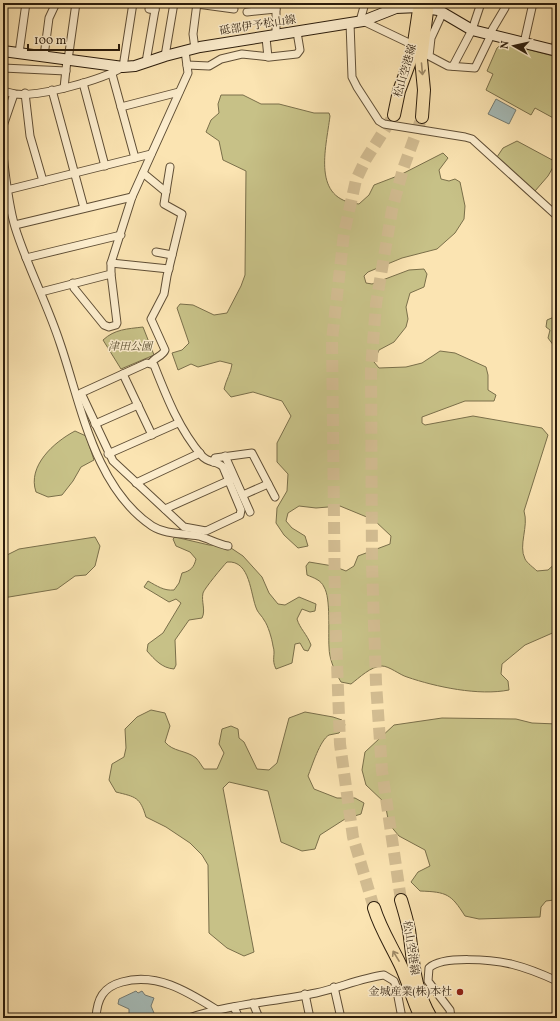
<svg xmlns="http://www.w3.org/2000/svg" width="560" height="1021" font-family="Vollkorn,'Noto Serif JP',serif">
<rect width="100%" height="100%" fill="#fbe4b2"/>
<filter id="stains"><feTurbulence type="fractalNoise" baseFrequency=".005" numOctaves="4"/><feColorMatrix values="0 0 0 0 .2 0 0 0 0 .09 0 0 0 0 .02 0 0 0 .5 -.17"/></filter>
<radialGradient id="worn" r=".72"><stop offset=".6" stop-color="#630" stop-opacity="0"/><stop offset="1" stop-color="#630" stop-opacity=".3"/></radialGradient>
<g fill="#c7c187" stroke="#7a6f4a">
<polygon points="503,43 557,57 557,120 535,108 531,115 486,90 493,74 487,71 497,48"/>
<path d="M221,95H243L261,104H279L314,113H329L330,116C326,149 311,200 359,204L369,195L374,185L400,175L443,153L448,158L439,170L441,179L449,181L455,179L460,182L465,206L464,219L455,233L437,249L402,258L368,272L364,276L366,283L372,284L409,270L424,269L427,274L424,287L410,293L406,307L408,319L406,327L394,342L379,350L374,362L379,368L406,367L422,363L440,351L455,353L486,367L488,375V390L496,395L494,401H465L422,417V423L425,425L473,416L542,428L548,435L524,511C529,527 518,545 525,559C527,563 534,568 537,571L548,570L557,562V631L525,645L502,664L501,674L508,681L509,690C479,696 436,687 407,677C400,675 389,666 382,666C371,666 359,678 351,684L341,682C335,672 329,659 329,647C328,633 331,598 324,587C321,580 314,578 307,575L306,566L309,562L333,566L346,571L354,566L358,556L390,544L391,536L374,520L340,506L316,508L299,506L288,513L286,521L292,528L305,536L308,546L298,548L284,535L276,523L277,508L287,491L288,474L277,462V443L291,416L282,401L253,392L231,397L224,389C226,380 231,373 232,364L220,361L198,367L191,364L178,370L172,353L182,350L189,343L177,308L180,304L193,305L214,315L227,313L241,286L245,275L246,171L223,160L219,141L206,132L211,120L219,113L218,104Z"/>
<polygon points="517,141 556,162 548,176 535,191 497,157 503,148"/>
<polygon points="557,308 557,350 548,338 550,330 546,327 547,320 554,317"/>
<path d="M143,327L154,355L121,369L103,340C115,329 127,329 143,327Z"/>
<path d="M75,431L86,436L94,460L81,467L73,481L62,495L48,497L36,492C27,466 54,442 75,431Z"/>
<polygon points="95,537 100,546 95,566 86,575 75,576 57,589 3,598 3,557 19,549"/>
<path d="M175,537L209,545L228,546L243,556L262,577L269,593L278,604L285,605L299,597L316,604L315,611L310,612L302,609L297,619C300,629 307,634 311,645L308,651L304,650L300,643L295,644L292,663L276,669C271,659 276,655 273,646C272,639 268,625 264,620C262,616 259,614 257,610C250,595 251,560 227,562C223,566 204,589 203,593C201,602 206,610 202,618L189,620L175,640L176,665L174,669C162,668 155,660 147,651L148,644L163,633L181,603L176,599L169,602L144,587L148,581C157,586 164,591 174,590L179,583L182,573C191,571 194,567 196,559L190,552L176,546L173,539Z"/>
<path d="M151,710L165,713L170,726L165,742C173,752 186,750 196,758C199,761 201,765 204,769H217L224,753L219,744L222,729L231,726L238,729L239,738L244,742L257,769L269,770L277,763L289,718L305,712L333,717L342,720L345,725L339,733C336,734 332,734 329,735C320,740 312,766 308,776L314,789L337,798H355L364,803L361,814L345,819L320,835L315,849L302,851L281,842L268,791L229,782L223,788L254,952L244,956L227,948L209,933L208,865L202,855L190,843L166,827L146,817C140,797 136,797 116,792L109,780L112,764L124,757L126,748L125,729L137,717Z"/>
<path d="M442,718L516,719L532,723L557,724V904L554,900L546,901L541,907L540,917L479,919L465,916C451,894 447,892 420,891L411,882L418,872L430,866L425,850L399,836L389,824L385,803L366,785L362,770L365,752L394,725Z"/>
</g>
<g fill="#a5bbb8" stroke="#757c73">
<polygon points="496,99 516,110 509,124 488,114"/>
<polygon points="136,991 138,993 142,991 145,995 154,998 151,1006 154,1013 152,1016 132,1018 129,1015 129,1009 118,1004 119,999"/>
</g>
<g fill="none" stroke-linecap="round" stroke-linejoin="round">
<g stroke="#d2bc91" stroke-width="12" stroke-dasharray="12 6" stroke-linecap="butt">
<polyline points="401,900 382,771 376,683 372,565 371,369 376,304 392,210 403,169 422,117"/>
<polyline points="374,908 353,837 340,744 335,608 332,340 344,233 356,180 366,159 394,115"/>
</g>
<defs>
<g id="minor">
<polyline points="276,3 276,36"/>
<polyline points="197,4 234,9"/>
<polyline points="149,9 155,10 156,3"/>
<polyline points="247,12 276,9"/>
<polyline points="443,12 431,38 429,56 448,66 475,68 491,35"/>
<polyline points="360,21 365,3"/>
<polyline points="363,21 409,43"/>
<polyline points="350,23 352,77 357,87 379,121 384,124 465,137 472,139 557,216"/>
<polyline points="489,35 505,8 505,3"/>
<polyline points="266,38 268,57"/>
<polyline points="524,43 533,3"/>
<polyline points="195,49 193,34 197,3"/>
<polyline points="555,50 557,38"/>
<polyline points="19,53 26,3"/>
<polyline points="44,56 49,18 56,3"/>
<polyline points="165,56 174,3"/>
<polyline points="68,60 76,3"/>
<polyline points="146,62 155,10"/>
<polyline points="187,65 209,66 221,59 242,54 270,57 297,54 300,50 297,32"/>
<polyline points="453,66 472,30 481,3"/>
<polyline points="3,68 66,71"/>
<polyline points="112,74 135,158"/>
<polyline points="83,83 105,166"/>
<polyline points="64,88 67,60"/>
<polyline points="52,90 84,208"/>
<path d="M3,91C7,92 11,93 15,94C40,97 102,80 123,67L133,3"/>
<polyline points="25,93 30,136 43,181"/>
<polyline points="121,107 179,92"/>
<polyline points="3,126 14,94"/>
<path d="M3,155C6,179 8,203 15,227C27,266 47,303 60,343C81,404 94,487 152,526C166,535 184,533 199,536C209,539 218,544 228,546"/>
<polyline points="143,173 166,192"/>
<polyline points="7,190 151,154"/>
<polyline points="15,225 132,197"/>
<polyline points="156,252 172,255"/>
<polyline points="26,258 121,235"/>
<polyline points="111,263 169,269"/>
<polyline points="73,283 74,288 104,325 109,327 116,325 117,323 111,274"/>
<polyline points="41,292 111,274 111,263 132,197 188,73 185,51"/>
<path d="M147,363L154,365C167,398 179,429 202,456C208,463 218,461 223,467L241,510L240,515L206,531L184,527L113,461L81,393Z"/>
<path d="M151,363C155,357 163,356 165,350L151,319L164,294L167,276L182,214L164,204L170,167"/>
<polyline points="123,374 152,435"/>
<polyline points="95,424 138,405"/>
<polyline points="108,454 178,423"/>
<polyline points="225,456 250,512"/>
<polyline points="213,462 215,458 252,453 275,497"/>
<polyline points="136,483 200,453"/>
<polyline points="243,495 268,484"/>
<polyline points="165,509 230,480"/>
<polyline points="334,987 341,1018"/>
<polyline points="305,994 310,1018"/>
<polyline points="253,1003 259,1018"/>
<polyline points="234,1007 239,1018"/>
<path d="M96,1018C97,999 103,987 122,982C157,972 188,992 217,1010"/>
<path d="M189,1018C230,1004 274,1002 316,993C339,988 361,978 384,975L394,981L396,986L402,1018"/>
<path d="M451,1018L450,1010L428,981L429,968C443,955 493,960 511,964C527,968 542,974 557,981"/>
</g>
<polyline id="secondary" points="3,51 123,67 135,66 165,56 200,47 363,21 396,8 419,7 438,10 472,30 557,51"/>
<g id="primary">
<polyline points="394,115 399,91 412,56 420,3"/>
<polyline points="422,117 424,90 421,59 428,3"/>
<path d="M401,900C404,910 407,920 409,930C414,965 413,986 431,1018"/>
<path d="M374,908C380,928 391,945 400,964C408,980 412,999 420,1015"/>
</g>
</defs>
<use href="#minor" stroke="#604f36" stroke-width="9"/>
<use href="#secondary" stroke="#2c1d0c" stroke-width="12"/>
<use href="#primary" stroke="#2c1d0c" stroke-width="14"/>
<use href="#minor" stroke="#fcedcd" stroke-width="7"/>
<use href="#secondary" stroke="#fcedcd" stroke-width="10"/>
<use href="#primary" stroke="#fbe4b2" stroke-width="12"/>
</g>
<defs><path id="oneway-shaft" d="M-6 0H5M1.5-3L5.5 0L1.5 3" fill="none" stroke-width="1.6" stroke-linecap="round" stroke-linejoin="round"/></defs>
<g stroke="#9e8a67">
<use href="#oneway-shaft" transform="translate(422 69) rotate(85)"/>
<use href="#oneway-shaft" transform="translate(396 956) rotate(-121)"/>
</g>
<circle fill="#8f2418" stroke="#fcedcd" stroke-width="1.5" cx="460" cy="992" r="4"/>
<g text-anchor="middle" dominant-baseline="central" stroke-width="3" stroke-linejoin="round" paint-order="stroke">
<g font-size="11" fill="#2c1d0c" stroke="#fcedcd">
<text transform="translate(258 26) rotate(-9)">砥部伊予松山線</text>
<text transform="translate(406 71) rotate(-74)">松山空港線</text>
<text transform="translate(410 948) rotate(81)">松山空港線</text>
</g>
<g font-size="11" font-style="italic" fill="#5a4e31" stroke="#fcedcd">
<text x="130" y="347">津田公園</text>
</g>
<g font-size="11" fill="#2c1d0c" stroke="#fcedcd" text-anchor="end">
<text x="452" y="992">金城産業(株)本社</text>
</g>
</g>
<rect width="560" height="1021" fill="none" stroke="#fbe4b2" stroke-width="16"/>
<rect x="4" y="4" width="552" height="1013" fill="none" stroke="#2c1d0c" stroke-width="2"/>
<rect x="8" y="8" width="544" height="1005" fill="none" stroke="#2c1d0c"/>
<g transform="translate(514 46) rotate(278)" stroke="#fcedcd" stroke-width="3" paint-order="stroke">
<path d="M0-3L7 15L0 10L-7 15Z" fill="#2c1d0c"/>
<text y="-6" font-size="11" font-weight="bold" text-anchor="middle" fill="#2c1d0c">N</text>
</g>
<path d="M28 44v6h91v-6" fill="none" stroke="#2c1d0c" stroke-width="2"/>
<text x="34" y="44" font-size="12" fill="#2c1d0c" stroke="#fcedcd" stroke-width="3" paint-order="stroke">100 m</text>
<rect width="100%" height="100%" filter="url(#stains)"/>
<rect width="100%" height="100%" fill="url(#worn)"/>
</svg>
